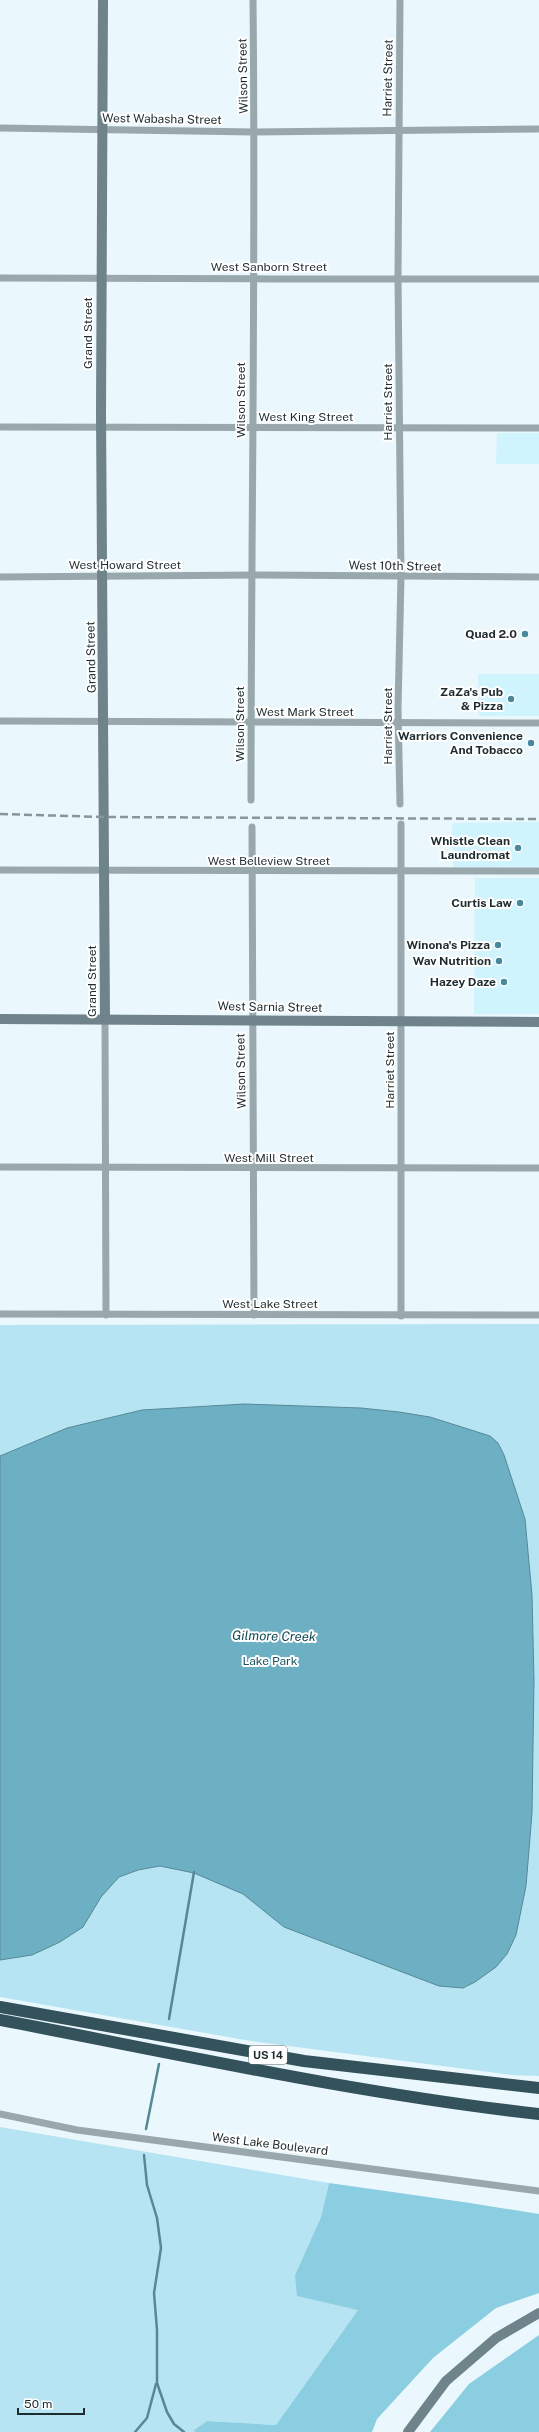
<svg xmlns="http://www.w3.org/2000/svg" width="539" height="2432" font-family="'Public Sans',sans-serif">
<rect width="100%" height="100%" fill="#eaf7fc"/>
<g fill="#d0f4fe">
<polygon points="497,433 539,433 539,464 496,464"/>
<polygon points="478,674 539,674 539,716 479,716"/>
<polygon points="539,822 539,867 453,868 452,823"/>
<polygon points="475,878 539,878 539,1014 474,1014"/>
</g>
<g fill="#b6e4f2">
<polygon points="539,1324 539,2076 511,2075 251,2041 0,1997 0,1325"/>
<polygon points="0,2127 329,2183 321,2217 295,2275 358,2310 276,2425 207,2421 194,2430 195,2432 0,2432"/>
</g>
<g fill="#8bcee1">
<polygon points="329,2183 470,2203 539,2214 539,2293 496,2308 433,2358 377,2419 372,2432 195,2432 194,2430 207,2421 276,2425 358,2310 297,2296 295,2275 321,2217"/>
<polygon points="539,2335 539,2432 430,2432 469,2384"/>
</g>
<polygon fill="#6eb0c3" stroke="#568897" points="244,1404 361,1408 399,1412 430,1417 490,1436 498,1443 504,1455 525,1519 532,1595 534,1680 532,1813 526,1886 516,1935 507,1954 496,1967 475,1982 463,1988 439,1986 284,1927 243,1894 194,1873 160,1866 138,1870 119,1877 101,1897 83,1927 60,1942 32,1955 0,1960 0,1456 67,1428 142,1410"/>
<g fill="none" stroke-linecap="round" stroke-linejoin="round">
<g stroke="#568897" stroke-width="2.5">
<polyline points="169,2019 194,1872"/>
<polyline points="146,2129 159,2064"/>
<polyline points="144,2155 147,2185 157,2218 161,2248 154,2293 157,2330 157,2383 167,2412 174,2424 184,2432"/>
<polyline points="135,2432 147,2418 156,2384"/>
</g>
<g stroke="#99a8ac" stroke-width="7">
<polyline points="0,128 254,132 539,129"/>
<path d="M0,278C180,280 359,278 539,279"/>
<polyline points="0,427 539,428"/>
<polyline points="0,577 262,575 539,577"/>
<polyline points="0,721 539,723"/>
<path d="M251,800C251,534 256,267 253,0"/>
<polyline points="400,804 398,709 401,577 398,277 400,0"/>
<polyline points="252,827 254,1315"/>
<polyline points="0,870 539,871"/>
<polyline points="105,1018 106,1315"/>
<polyline points="0,1167 539,1168"/>
<polyline points="0,1314 539,1315"/>
<polyline points="401,1316 401,824"/>
<polyline points="0,2114 77,2130 539,2191"/>
</g>
<g stroke="#6e838a" stroke-width="10">
<polyline points="103,0 101,413 105,1018"/>
<polyline points="0,1019 539,1022"/>
<polyline points="408,2432 446,2381 496,2338 539,2313"/>
</g>
<g stroke="#34525b" stroke-width="12">
<polyline points="0,2007 304,2061 539,2088"/>
<path d="M0,2020C179,2054 358,2094 539,2114"/>
</g>
<polyline stroke="#889599" stroke-width="2.5" stroke-dasharray="8 4" stroke-linecap="butt" points="0,814 104,817 539,819"/>
</g>
<g fill="#48899b" stroke="#fff" stroke-width="1.5">
<circle cx="525" cy="634" r="4"/>
<circle cx="511" cy="699" r="4"/>
<circle cx="531" cy="743" r="4"/>
<circle cx="518" cy="848" r="4"/>
<circle cx="520" cy="903" r="4"/>
<circle cx="498" cy="945" r="4"/>
<circle cx="499" cy="961" r="4"/>
<circle cx="504" cy="982" r="4"/>
</g>
<g text-anchor="middle" dominant-baseline="central" stroke-width="4" stroke-linejoin="round" paint-order="stroke">
<rect fill="#fff" stroke="#626b6d" stroke-width="1" x="249" y="2046" width="38" height="18" rx="3"/>
<g font-size="11" font-weight="bold" fill="#1e2b2f">
<text x="268" y="2055">US 14</text>
</g>
<g font-size="12" fill="#1e2b2f" stroke="#fff">
<text transform="translate(243 76) rotate(-91)">Wilson Street</text>
<text transform="translate(388 78) rotate(-89)">Harriet Street</text>
<text transform="translate(162 119) rotate(1)">West Wabasha Street</text>
<text x="269" y="267">West Sanborn Street</text>
<text transform="translate(88 333) rotate(-90)">Grand Street</text>
<text transform="translate(241 400) rotate(-90)">Wilson Street</text>
<text transform="translate(388 402) rotate(-90)">Harriet Street</text>
<text x="306" y="417">West King Street</text>
<text x="125" y="565">West Howard Street</text>
<text transform="translate(395 566) rotate(1)">West 10th Street</text>
<text transform="translate(91 657) rotate(-91)">Grand Street</text>
<text x="305" y="712">West Mark Street</text>
<text transform="translate(240 724) rotate(-90)">Wilson Street</text>
<text transform="translate(388 726) rotate(-90)">Harriet Street</text>
<text x="269" y="861">West Belleview Street</text>
<text transform="translate(92 981) rotate(-90)">Grand Street</text>
<text transform="translate(270 1007) rotate(1)">West Sarnia Street</text>
<text transform="translate(390 1070) rotate(-90)">Harriet Street</text>
<text transform="translate(241 1071) rotate(-91)">Wilson Street</text>
<text x="269" y="1158">West Mill Street</text>
<text x="270" y="1304">West Lake Street</text>
<text transform="translate(270 2144) rotate(7)">West Lake Boulevard</text>
</g>
<g font-size="12" font-weight="bold" fill="#1e2b2f" stroke="#fff" text-anchor="end">
<text x="517" y="634">Quad 2.0</text>
<text x="503" y="692">ZaZa's Pub<tspan x="503" dy="14">&amp; Pizza</tspan></text>
<text x="523" y="736">Warriors Convenience<tspan x="523" dy="14">And Tobacco</tspan></text>
<text x="510" y="841">Whistle Clean<tspan x="510" dy="14">Laundromat</tspan></text>
<text x="512" y="903">Curtis Law</text>
<text x="490" y="945">Winona's Pizza</text>
<text x="491" y="961">Wav Nutrition</text>
<text x="496" y="982">Hazey Daze</text>
</g>
<g font-size="12" fill="#1c5462" stroke="#fff">
<text x="270" y="1661">Lake Park</text>
</g>
<g font-size="13" font-style="italic" fill="#104a58" stroke="#fff">
<text transform="translate(274 1636) rotate(1)">Gilmore Creek</text>
</g>
</g>
<path d="M18 2408v6h66v-6" fill="none" stroke="#1e2b2f" stroke-width="2"/>
<text x="24" y="2408" font-size="12" fill="#1e2b2f" stroke="#ffffff" stroke-width="3" paint-order="stroke">50 m</text>
</svg>
